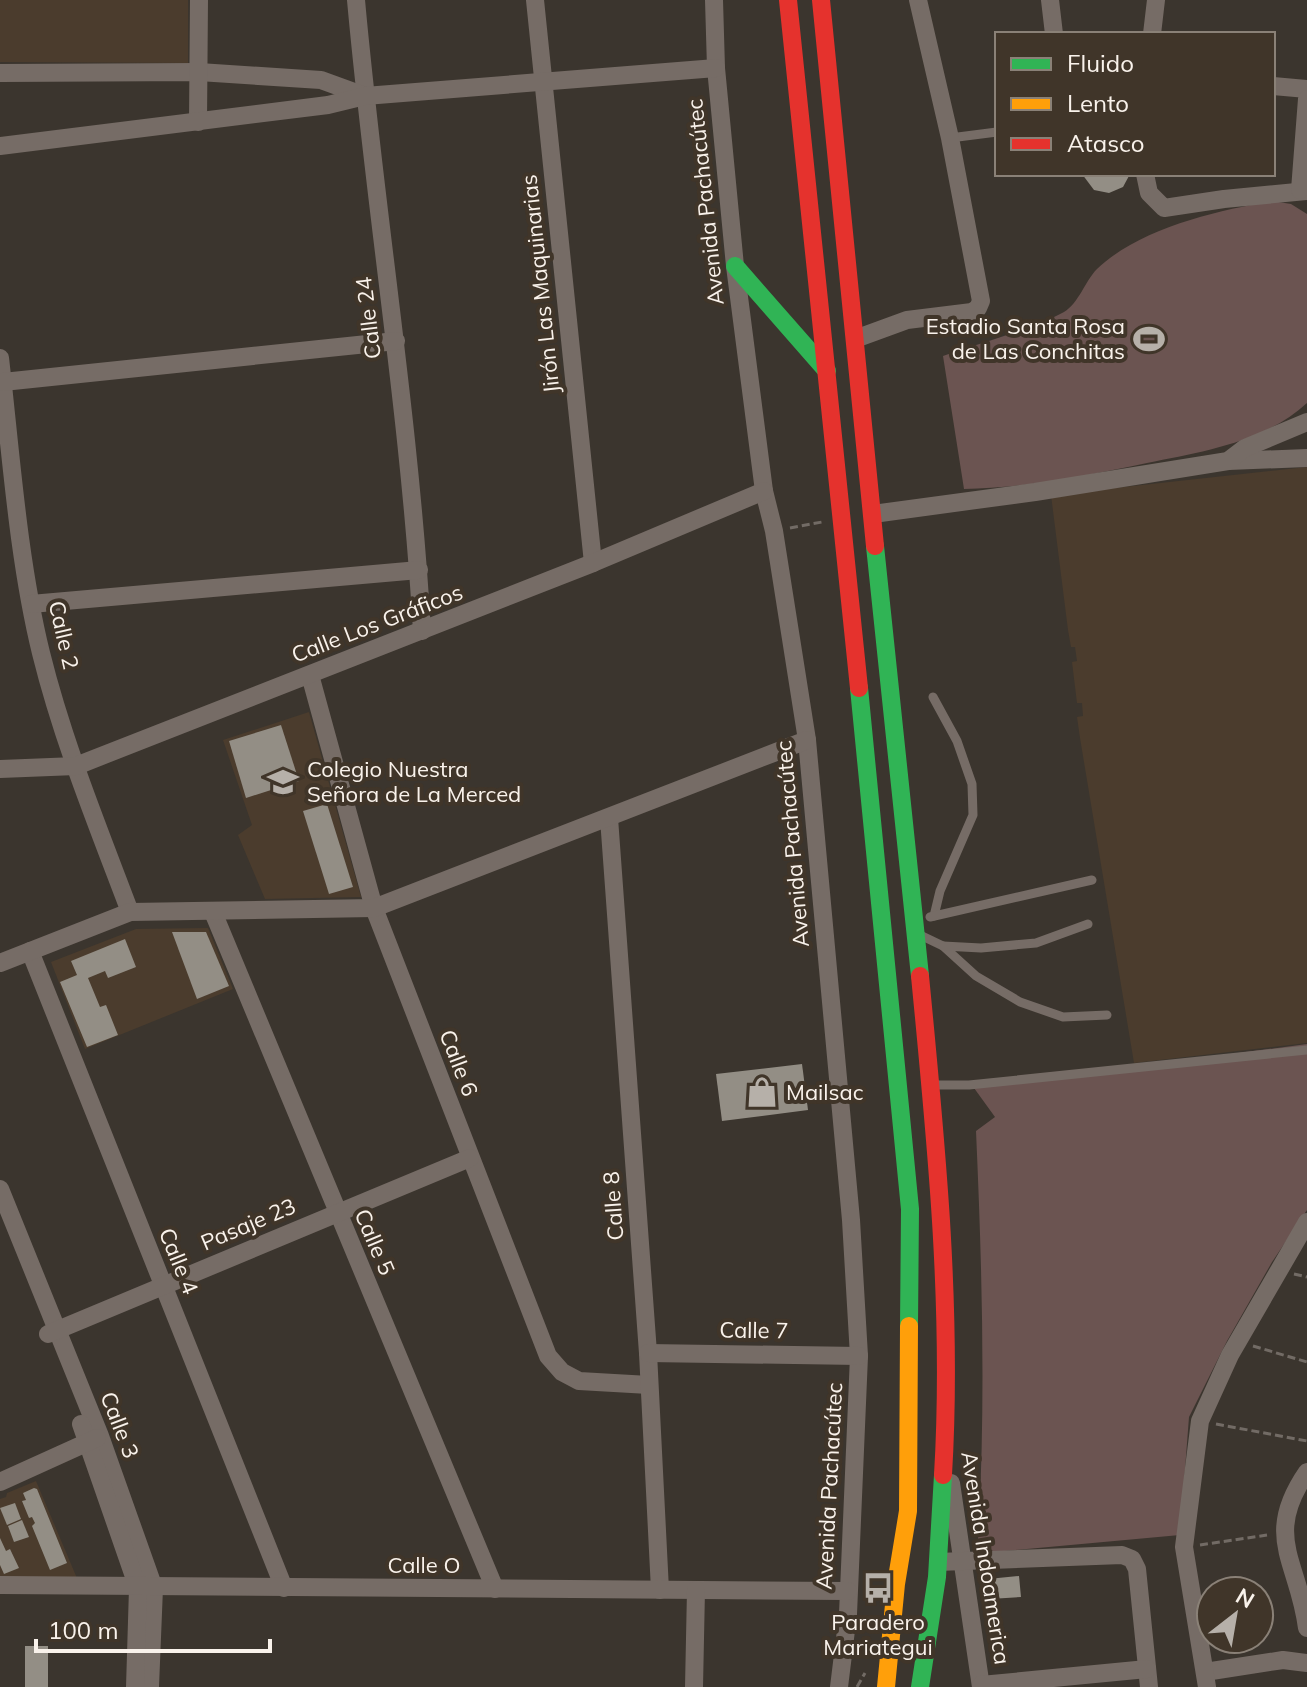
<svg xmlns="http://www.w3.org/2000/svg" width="1307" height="1687" font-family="Mulish,sans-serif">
<rect width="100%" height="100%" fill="#3b352e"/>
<g fill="#4b3c2d">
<polygon points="0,0 188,0 188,63 0,62"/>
<polygon points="1307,467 1307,1043 1134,1063 1080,738 1077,717 1083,716 1082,703 1077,703 1072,662 1077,661 1075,647 1071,647 1068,630 1051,495"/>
<polygon points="309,712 361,897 265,899 238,835 252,825 223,740"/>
<polygon points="208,928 233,989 85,1049 51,962 136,929"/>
<polygon points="36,1481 79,1583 0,1578 0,1499 6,1497 7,1493"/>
</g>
<g fill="#6b5451">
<path d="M1272,201L1291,204L1307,214V403C1265,442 1202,452 1147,463C1086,476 1027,488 964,489L943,356C980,343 1030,330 1064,312C1079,303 1085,281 1097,269C1140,228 1216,211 1272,201Z"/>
<path d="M1307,1044V1210L1272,1262L1227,1341L1189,1417L1180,1535L994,1552L978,1539C986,1402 982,1267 976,1131L995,1117L974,1088Z"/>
</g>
<g fill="#938e85">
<polygon points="1082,174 1130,174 1123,187 1109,193 1094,190"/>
<polygon points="281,725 299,781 246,798 229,741"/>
<polygon points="327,804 353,887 329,894 303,811"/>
<polygon points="172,932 206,932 229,986 197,999"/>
<polygon points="125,939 136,967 108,978 105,971 88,978 100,1007 106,1005 118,1035 87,1047 60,982 77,975 71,961"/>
<polygon points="802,1064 808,1110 722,1121 716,1074"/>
<polygon points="34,1488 37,1489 67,1563 50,1570 32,1526 35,1523 32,1517 29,1518 22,1501 26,1500 23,1493"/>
<polygon points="15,1503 21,1519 7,1525 0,1508"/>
<polygon points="22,1520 29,1537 14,1542 8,1526"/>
<polygon points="0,1538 6,1551 10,1549 19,1568 4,1574 0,1565"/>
<polygon points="1019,1576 1021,1597 990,1599 988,1579"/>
<rect x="25" y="1646" width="23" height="41"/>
</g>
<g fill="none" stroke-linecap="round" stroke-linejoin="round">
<g stroke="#726b65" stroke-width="3" stroke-dasharray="8 4" stroke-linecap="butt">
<polyline points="790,528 822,522"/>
<polyline points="1294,1274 1307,1277"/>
<polyline points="1253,1346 1307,1362"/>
<polyline points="1216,1424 1307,1441"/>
<polyline points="1200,1545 1267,1535"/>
<polyline points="857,1687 865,1673"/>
</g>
<g stroke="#766c66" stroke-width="9">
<polyline points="950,138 997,132"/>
<polyline points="933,697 957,741 972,784 973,815 940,891 934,916"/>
<polyline points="930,917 1092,880"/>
<polyline points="920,935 943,946 976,976 1020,1002 1063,1017 1107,1015"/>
<polyline points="943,946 981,948 1036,943 1088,924"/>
<polyline points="934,1085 969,1085 1307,1050"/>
</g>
<g stroke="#766c66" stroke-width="18">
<path d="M356,0C375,211 410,419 422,631"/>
<polyline points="535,0 593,563"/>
<polyline points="714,0 716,68 735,266 764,491 774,531 807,740 851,1220 859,1356 848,1614 839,1687"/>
<polyline points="1050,0 1054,34"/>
<polyline points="1152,34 1156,0"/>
<polyline points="0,73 199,72 321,80 365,96"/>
<polyline points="1273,86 1307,89"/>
<polyline points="198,122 199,0"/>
<polyline points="0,146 328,105 365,96 716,68"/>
<polyline points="1145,174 1149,193 1164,208 1224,199 1307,191"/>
<polyline points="1300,190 1307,99"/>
<polyline points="855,339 907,320 972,312 978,308 981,301 950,138 918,0"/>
<path d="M0,358C11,454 18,559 41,653C63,742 98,827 130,912"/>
<polyline points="3,382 396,341"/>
<polyline points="1228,461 1307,458"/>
<polyline points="873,514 1035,492 1228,461 1245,448 1307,422"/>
<polyline points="31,604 419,570"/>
<polyline points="310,675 374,908 548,1356 562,1372 579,1381 649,1385"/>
<polyline points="0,769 76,766 593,563 764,491"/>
<polyline points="609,818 648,1353 660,1590"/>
<polyline points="213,912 495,1589"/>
<polyline points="30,951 284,1588"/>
<polyline points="0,963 130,912 374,908 807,740"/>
<polyline points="0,1189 100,1436 154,1588 150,1687"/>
<polyline points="48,1334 470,1158"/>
<polyline points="648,1353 859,1356"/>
<polyline points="81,1424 138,1588 135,1687"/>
<path d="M1307,1472C1262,1537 1299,1562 1307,1628"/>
<polyline points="0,1482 97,1438"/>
<polyline points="951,1483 981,1687"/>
<polyline points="938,1562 1122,1555 1132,1559 1137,1569 1149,1687"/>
<polyline points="0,1585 848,1591"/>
<polyline points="1205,1672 1283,1660 1307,1663"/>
<polyline points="981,1685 1147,1669"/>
<polyline points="694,1687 696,1590"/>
<polyline points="1207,1687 1184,1547 1200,1421 1230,1355 1307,1222"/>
</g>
<g stroke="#30b455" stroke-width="18">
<polyline points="735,266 827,371"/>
<polyline points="875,546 920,976"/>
<polyline points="859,688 910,1209 909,1326"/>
<polyline points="920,1687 937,1577 943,1475"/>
</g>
<polyline stroke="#ff9f0a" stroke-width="18" points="886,1687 896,1584 908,1511 909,1326"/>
<g stroke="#e5322d" stroke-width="18">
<polyline points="788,0 859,688"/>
<polyline points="821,0 875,546"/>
<path d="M920,976C936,1141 953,1309 943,1475"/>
</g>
</g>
<defs>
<symbol id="stadium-bare" viewBox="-9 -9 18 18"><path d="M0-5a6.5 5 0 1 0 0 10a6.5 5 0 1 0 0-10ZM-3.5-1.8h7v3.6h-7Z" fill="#b6b0a9" stroke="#403529" stroke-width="2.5" paint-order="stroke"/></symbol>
<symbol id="school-bare" viewBox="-9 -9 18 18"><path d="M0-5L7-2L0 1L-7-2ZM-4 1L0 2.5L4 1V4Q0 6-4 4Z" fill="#b6b0a9" stroke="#403529" stroke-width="2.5" paint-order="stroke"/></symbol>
<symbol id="shop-bare" viewBox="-9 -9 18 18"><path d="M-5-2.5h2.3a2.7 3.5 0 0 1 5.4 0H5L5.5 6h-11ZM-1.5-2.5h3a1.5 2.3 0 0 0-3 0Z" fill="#b6b0a9" stroke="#403529" stroke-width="2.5" paint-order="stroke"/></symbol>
<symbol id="bus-bare" viewBox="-9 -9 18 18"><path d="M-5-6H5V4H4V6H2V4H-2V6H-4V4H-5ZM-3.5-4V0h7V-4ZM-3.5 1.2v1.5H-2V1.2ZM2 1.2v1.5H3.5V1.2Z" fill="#b6b0a9" stroke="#403529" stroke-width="2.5" paint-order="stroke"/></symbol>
</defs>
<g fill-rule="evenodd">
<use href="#stadium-bare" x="1127" y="317" width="44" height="44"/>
<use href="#school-bare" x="261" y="760" width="44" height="44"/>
<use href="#shop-bare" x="740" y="1070" width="44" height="44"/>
<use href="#bus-bare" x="856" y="1566" width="44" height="44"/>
</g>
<g text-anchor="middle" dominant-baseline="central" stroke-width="8" stroke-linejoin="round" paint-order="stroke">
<g font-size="22" fill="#f9f2eb" stroke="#403529">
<text transform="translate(705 202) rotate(-96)">Avenida Pachacútec</text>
<text transform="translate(540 284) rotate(-96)">Jirón Las Maquinarias</text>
<text transform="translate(368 318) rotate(-97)">Calle 24</text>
<text transform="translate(377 623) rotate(-21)">Calle Los Gráficos</text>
<text transform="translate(64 635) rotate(77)">Calle 2</text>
<text transform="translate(792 844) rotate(-95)">Avenida Pachacútec</text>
<text transform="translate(459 1063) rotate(69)">Calle 6</text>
<text transform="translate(613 1206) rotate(-94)">Calle 8</text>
<text transform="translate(248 1224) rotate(-23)">Pasaje 23</text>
<text transform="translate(375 1242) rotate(67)">Calle 5</text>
<text transform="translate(179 1261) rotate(68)">Calle 4</text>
<text transform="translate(754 1330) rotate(1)">Calle 7</text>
<text transform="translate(120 1425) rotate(69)">Calle 3</text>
<text transform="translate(829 1486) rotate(-87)">Avenida Pachacútec</text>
<text transform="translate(986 1558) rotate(81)">Avenida Indoamerica</text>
<text x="424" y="1565">Calle O</text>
</g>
<g font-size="22" fill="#f9f2eb" stroke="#403529" text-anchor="start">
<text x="1125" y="326" text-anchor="end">Estadio Santa Rosa<tspan x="1125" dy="25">de Las Conchitas</tspan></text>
<text x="307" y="769">Colegio Nuestra<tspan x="307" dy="25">Señora de La Merced</tspan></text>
<text x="786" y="1092">Mailsac</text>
<text x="878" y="1622" text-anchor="middle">Paradero<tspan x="878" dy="25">Mariategui</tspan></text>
</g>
</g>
<rect x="995" y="32" width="280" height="144" fill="#403529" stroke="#8a8177" stroke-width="2"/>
<rect x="1011" y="58" width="40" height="12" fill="#30b455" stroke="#8a8177" stroke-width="2"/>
<text x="1067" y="72" font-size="24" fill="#f9f2eb">Fluido</text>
<rect x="1011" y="98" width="40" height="12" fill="#ff9f0a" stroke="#8a8177" stroke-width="2"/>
<text x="1067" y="112" font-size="24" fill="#f9f2eb">Lento</text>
<rect x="1011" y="138" width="40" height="12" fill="#e5322d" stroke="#8a8177" stroke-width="2"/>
<text x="1067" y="152" font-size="24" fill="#f9f2eb">Atasco</text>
<g transform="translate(1235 1615) rotate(31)"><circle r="38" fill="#403529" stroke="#8a8177" stroke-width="2"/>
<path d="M0-6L14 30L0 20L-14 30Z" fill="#b6b0a9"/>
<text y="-12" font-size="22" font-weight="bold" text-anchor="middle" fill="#f9f2eb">N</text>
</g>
<path d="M36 1639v12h234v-12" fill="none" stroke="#f9f2eb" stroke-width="4"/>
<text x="48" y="1639" font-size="24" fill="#f9f2eb" stroke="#403529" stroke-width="6" paint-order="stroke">100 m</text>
</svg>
